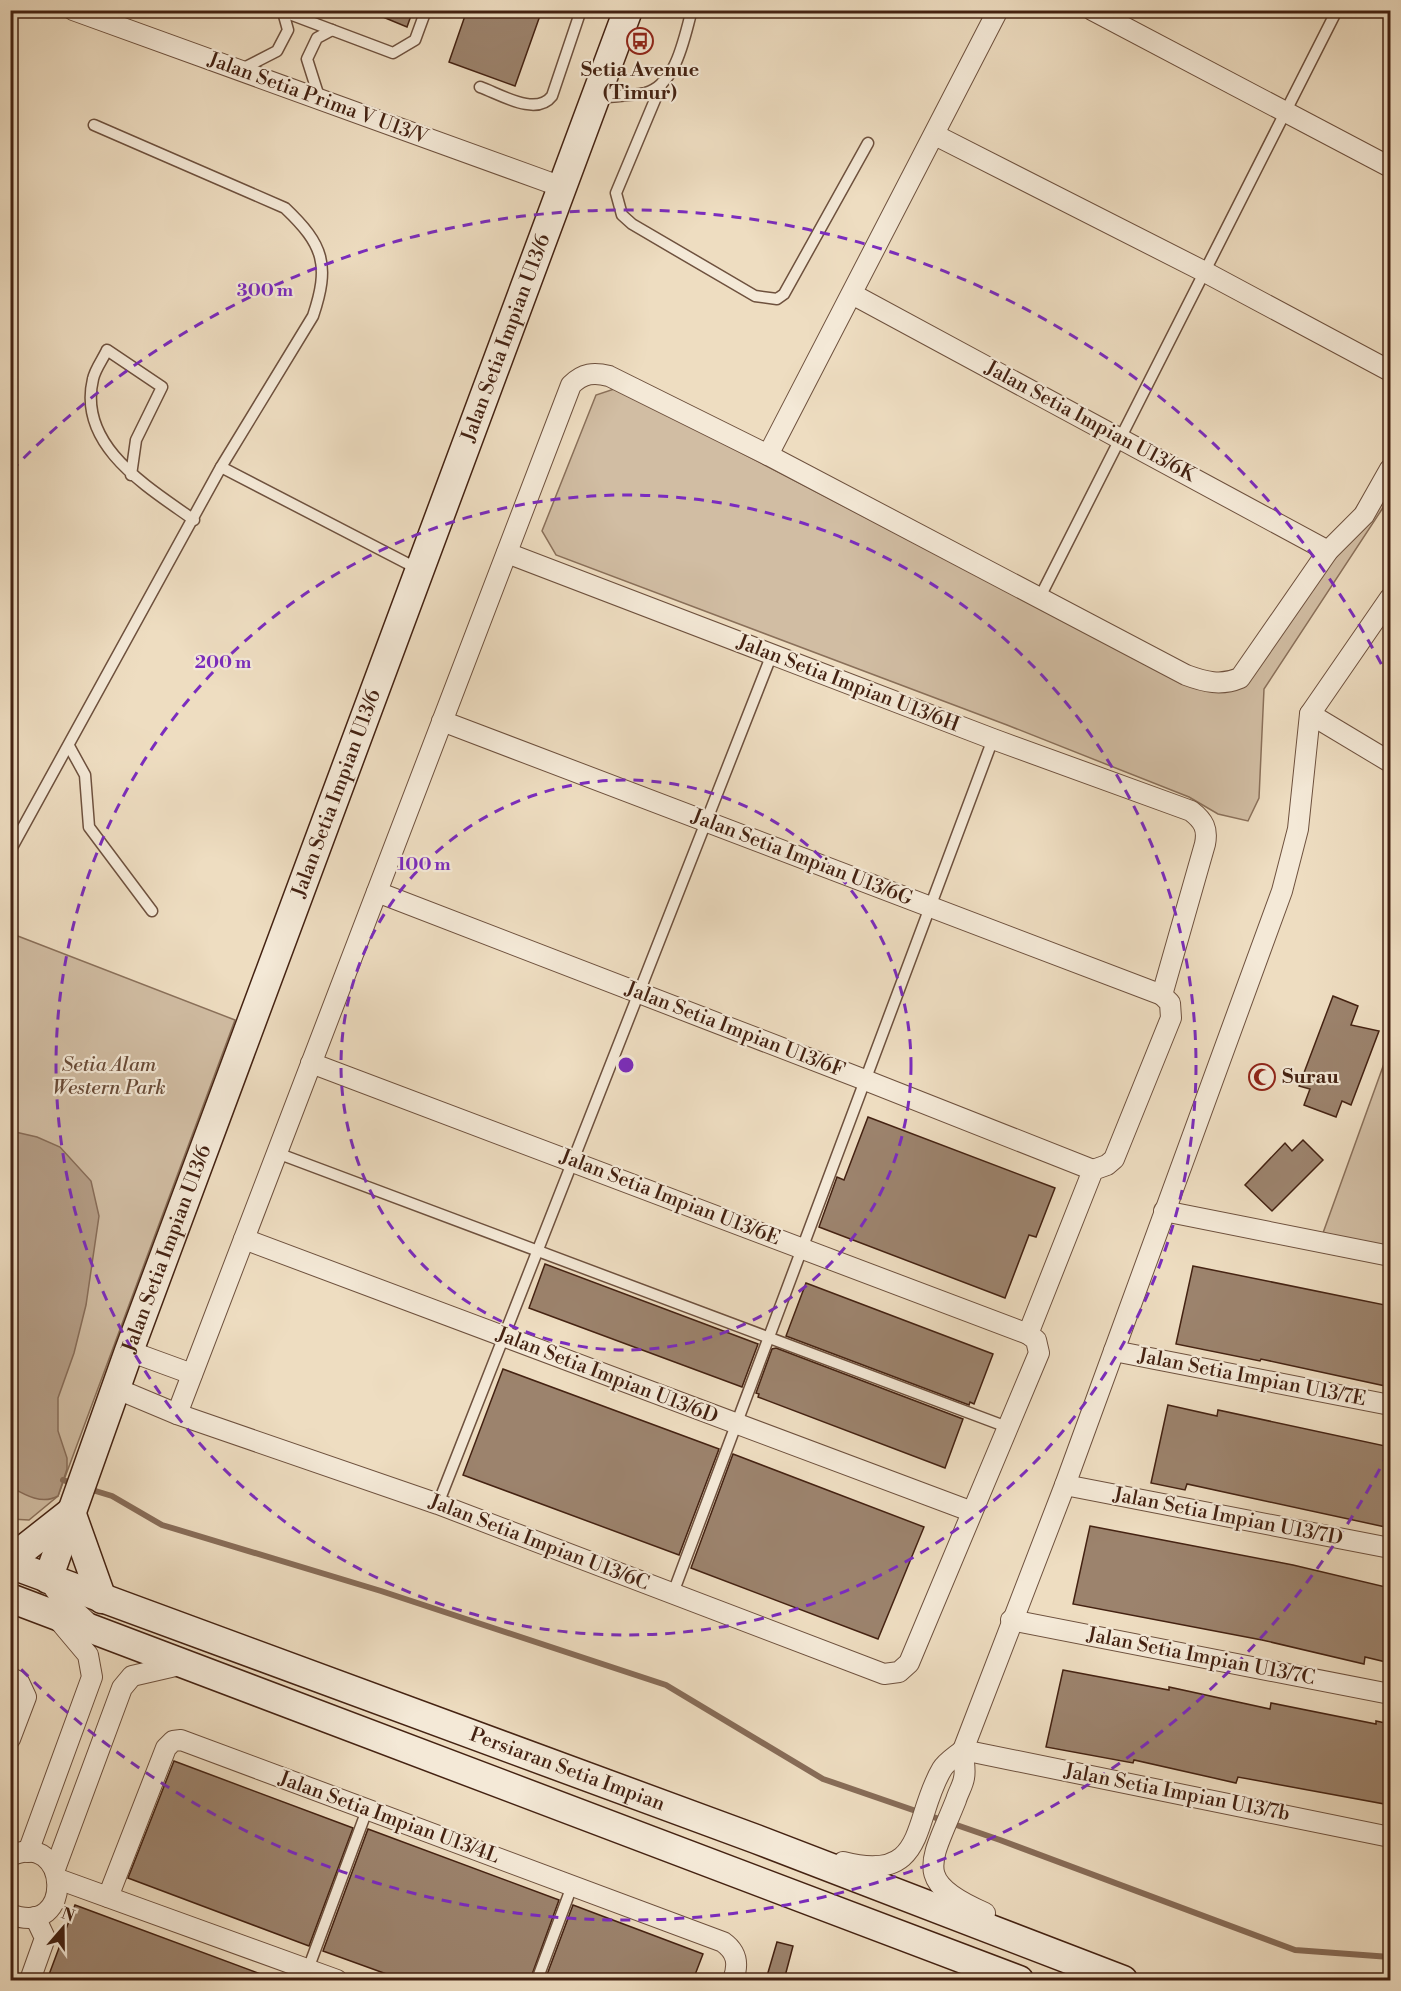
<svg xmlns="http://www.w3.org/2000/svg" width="1401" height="1991" font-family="'Libre Bodoni',serif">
<rect width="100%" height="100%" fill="#eeddc1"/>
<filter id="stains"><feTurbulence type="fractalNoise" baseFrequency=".00333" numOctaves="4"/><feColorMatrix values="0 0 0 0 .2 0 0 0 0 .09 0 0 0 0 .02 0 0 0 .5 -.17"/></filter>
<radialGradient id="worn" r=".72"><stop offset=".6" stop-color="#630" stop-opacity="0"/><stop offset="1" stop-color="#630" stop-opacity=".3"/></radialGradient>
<g fill="#d1bda3" stroke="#8a705a" stroke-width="1.5">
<polygon points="617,388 1187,685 1226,680 1345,525 1390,457 1390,497 1264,689 1259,798 1248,821 1218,814 1189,797 1007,725 556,555 542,531 596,395"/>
<polygon points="10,933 235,1020 58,1496 29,1520 10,1519"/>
<polygon points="1390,1047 1390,1247 1323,1233"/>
</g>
<path fill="#b49d86" stroke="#876c58" stroke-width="1.5" d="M11,1131L37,1137L60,1147L91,1181L99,1216L86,1305L74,1353L58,1398V1431L67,1458V1469L58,1496C42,1505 25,1495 11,1487Z"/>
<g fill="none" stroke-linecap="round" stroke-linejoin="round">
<g stroke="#876c58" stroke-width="6">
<polyline points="63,1480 74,1484"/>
<polyline points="89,1489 112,1496 162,1525 381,1591 666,1685 823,1779 1000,1840 1295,1950 1390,1957"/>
</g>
</g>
<g fill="#9c836d" stroke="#442212" stroke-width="1.5">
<polygon points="366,10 413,10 407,27"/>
<polygon points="467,10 542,10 515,86 449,62"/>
<polygon points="1333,996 1358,1006 1351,1025 1379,1031 1351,1105 1342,1101 1336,1117 1304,1105 1310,1089 1299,1086"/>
<polygon points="868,1117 1055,1188 1036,1237 1029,1235 1005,1298 819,1227 837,1177 844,1180"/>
<polygon points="1303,1140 1323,1160 1272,1211 1245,1185 1285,1143 1292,1151"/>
<polygon points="545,1264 758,1344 742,1387 529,1308"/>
<polygon points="1193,1266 1390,1306 1390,1387 1261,1359 1260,1361 1176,1344"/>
<polygon points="806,1283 993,1354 974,1404 970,1402 969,1405 786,1336"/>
<polygon points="776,1348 963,1419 945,1468 758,1397 759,1394 756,1393 772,1349"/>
<polygon points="503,1369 719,1449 679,1555 463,1475"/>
<polygon points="1168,1405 1217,1416 1218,1410 1390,1447 1390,1528 1187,1484 1185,1490 1151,1483"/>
<polygon points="733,1454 924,1527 878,1639 691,1568"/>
<polygon points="1090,1526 1293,1565 1390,1588 1390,1663 1365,1657 1364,1664 1262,1640 1073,1604"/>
<polygon points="1063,1670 1169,1690 1169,1687 1270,1709 1271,1703 1376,1724 1376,1721 1390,1724 1390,1805 1238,1777 1236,1783 1134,1760 1133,1763 1046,1747"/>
<polygon points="174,1761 353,1828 309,1946 128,1878"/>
<polygon points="368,1829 559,1900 530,1980 403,1980 323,1951"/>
<polygon points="75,1905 274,1979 273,1980 47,1980"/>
<polygon points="573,1905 703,1954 693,1980 545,1980"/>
<polygon points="777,1942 793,1946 784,1980 767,1976"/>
</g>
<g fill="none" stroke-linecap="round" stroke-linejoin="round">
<defs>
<g id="lane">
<polyline points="279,10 393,53 415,40 426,10"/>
<polyline points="240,70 277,51 288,30 283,12"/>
<polyline points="662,83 616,193 622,215 632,224 755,296 777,299 784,294 868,143"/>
<path d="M480,87C500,94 536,117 552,96L581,10"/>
<path d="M598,98C613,96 630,96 645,93C677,85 684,37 692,10"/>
<polyline points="320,100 307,59 317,38 332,30"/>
<polyline points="221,467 418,569"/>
<path d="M131,475L136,440L162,387L107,350C103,359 95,369 93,379C77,446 148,487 194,520"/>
<polyline points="1040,597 1337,10"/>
<polyline points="69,746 85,775 89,827 152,911"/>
<path d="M10,851L221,467L313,316C330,265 324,245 285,208L94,125"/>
<polyline points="277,1153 1007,1427"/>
<polyline points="438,1504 772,654"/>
<polyline points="673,1593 993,739"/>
<polyline points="304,1980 367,1810"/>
<polyline points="537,1980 572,1886"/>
</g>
<g id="street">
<polyline points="73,10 562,187"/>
<polyline points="1092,10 1390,167"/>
<polyline points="935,135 1205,272 1390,371"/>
<polyline points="852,294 1328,551"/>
<polyline points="768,455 998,10"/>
<polyline points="1310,714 1390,762"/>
<polyline points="442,721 1162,995"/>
<polyline points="377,892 865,1080 1093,1170"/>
<polyline points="311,1063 1028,1334"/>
<polyline points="1164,1211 1390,1256"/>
<polyline points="244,1239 970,1511"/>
<polyline points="129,1351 192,1374"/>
<polyline points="1114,1351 1390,1405"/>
<path d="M115,1388L177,1414L438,1504L884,1674L899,1672L909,1663L1039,1353L1036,1340L1028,1334L1093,1170L1107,1165L1114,1159L1171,1018L1170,1003L1162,995L1205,844C1208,829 1204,821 1191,811L993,739L507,553"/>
<path d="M177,1414L571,385C583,373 594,372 609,376L768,455L1186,675C1205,682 1221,686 1240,678L1328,551L1364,515L1390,469"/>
<polyline points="1065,1485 1390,1548"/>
<polyline points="48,1579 61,1598 86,1621"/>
<polyline points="1011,1620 1390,1694"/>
<polyline points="10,1677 19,1682 26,1697 10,1739"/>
<polyline points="963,1750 1390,1837"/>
<polyline points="28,1852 92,1677 88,1655 56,1617"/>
<path d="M10,1856C70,1828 76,1940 10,1914"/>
<path d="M843,1862C928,1884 912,1819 942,1769C946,1762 956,1756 963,1750"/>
<polyline points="55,1869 122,1688 132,1676 184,1664"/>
<polyline points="58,1879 337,1980"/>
<path d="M108,1897L166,1748L173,1741L181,1740L723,1942C737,1952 739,1964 733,1980"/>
<path d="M985,1913C911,1881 931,1863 956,1800C958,1793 963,1785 964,1778C966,1770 963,1759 963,1750L1065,1485L1282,891L1298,829L1310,714L1390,598"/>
<polyline points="30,1980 45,1938 35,1917"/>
</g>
<g id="secondary">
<polyline points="71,1512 102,1599"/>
<polyline points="10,1560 71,1512"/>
<path id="s1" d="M10,1564L756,1839L1123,1980"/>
<path id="s2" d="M48,1579L129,1351L628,10"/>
<polyline points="10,1598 1019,1980"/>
</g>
</defs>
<use href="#lane" stroke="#6e513e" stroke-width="13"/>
<use href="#street" stroke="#6e513e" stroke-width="22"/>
<use href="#secondary" stroke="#442212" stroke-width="31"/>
<use href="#lane" stroke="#f4e9d7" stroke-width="10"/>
<use href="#street" stroke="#f4e9d7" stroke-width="20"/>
<use href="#secondary" stroke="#f4e9d7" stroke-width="28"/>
</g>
<g fill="none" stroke="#7b2cbf" stroke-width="3" stroke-dasharray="10 8">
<circle cx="626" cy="1065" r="285"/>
<circle cx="626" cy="1065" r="570"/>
<path d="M1388 1453A855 855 0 0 1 11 1659M11 471A855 855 0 0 1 1388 677"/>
</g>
<defs>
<symbol id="bus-ring" viewBox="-11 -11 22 22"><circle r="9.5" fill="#f4e9d7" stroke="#8f2418" stroke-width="1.5"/><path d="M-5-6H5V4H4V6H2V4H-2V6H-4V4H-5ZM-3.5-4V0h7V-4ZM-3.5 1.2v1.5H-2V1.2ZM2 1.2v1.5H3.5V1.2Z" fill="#8f2418"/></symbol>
<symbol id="mosque-ring" viewBox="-11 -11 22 22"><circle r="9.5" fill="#f4e9d7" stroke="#8f2418" stroke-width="1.5"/><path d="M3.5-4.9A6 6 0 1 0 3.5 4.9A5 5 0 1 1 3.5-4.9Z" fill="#8f2418"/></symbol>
</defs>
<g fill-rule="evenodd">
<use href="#bus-ring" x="625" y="26" width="30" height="30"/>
<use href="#mosque-ring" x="1247" y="1062" width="30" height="30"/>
</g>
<g text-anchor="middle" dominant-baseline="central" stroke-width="4.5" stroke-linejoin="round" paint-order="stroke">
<g font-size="20" font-weight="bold" fill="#442212" stroke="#f4e9d7">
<text x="640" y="70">Setia Avenue<tspan x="640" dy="23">(Timur)</tspan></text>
<text x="1282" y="1077" text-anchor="start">Surau</text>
</g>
<g font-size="20" fill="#442212" stroke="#f4e9d7">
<text transform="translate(318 99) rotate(20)">Jalan Setia Prima V U13/V</text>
<text stroke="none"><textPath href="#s2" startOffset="1323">Jalan Setia Impian U13/6</textPath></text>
<text transform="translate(1090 422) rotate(28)">Jalan Setia Impian U13/6K</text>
<text transform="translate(848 684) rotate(21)">Jalan Setia Impian U13/6H</text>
<text stroke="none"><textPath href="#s2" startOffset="837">Jalan Setia Impian U13/6</textPath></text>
<text transform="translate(802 858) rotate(21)">Jalan Setia Impian U13/6G</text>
<text transform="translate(735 1030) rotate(21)">Jalan Setia Impian U13/6F</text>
<text transform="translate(670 1198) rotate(21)">Jalan Setia Impian U13/6E</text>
<text stroke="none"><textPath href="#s2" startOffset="351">Jalan Setia Impian U13/6</textPath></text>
<text transform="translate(607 1376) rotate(21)">Jalan Setia Impian U13/6D</text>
<text transform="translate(1252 1378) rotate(11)">Jalan Setia Impian U13/7E</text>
<text transform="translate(1228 1517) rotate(11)">Jalan Setia Impian U13/7D</text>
<text transform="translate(539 1543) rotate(21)">Jalan Setia Impian U13/6C</text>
<text transform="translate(1201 1657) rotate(11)">Jalan Setia Impian U13/7C</text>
<text stroke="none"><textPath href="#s1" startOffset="594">Persiaran Setia Impian</textPath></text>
<text transform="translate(1177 1793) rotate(11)">Jalan Setia Impian U13/7b</text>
<text transform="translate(389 1818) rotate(20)">Jalan Setia Impian U13/4L</text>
</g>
<g font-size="20" font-style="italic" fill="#674936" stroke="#f4e9d7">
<text x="109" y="1065">Setia Alam<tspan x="109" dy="23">Western Park</tspan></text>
</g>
</g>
<circle cx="626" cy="1065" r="9" fill="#7b2cbf" stroke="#f4e9d7" stroke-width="3"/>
<g font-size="18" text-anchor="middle" font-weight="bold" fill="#7b2cbf" stroke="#f4e9d7" stroke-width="4.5" stroke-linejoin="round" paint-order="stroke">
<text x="265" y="296">300 m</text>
<text x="223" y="668">200 m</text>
<text x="424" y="870">100 m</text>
</g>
<rect width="1401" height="1991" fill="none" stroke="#eeddc1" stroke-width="36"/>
<rect x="12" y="12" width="1377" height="1967" fill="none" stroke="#442212" stroke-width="3"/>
<rect x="18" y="18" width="1365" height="1955" fill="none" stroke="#442212" stroke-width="1.5"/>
<g transform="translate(63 1928) rotate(20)" stroke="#f4e9d7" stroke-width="4.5" paint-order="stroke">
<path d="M0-4.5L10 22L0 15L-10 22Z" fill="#442212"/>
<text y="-9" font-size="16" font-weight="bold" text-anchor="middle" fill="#442212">N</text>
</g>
<rect width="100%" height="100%" filter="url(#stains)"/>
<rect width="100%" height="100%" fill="url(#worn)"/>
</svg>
